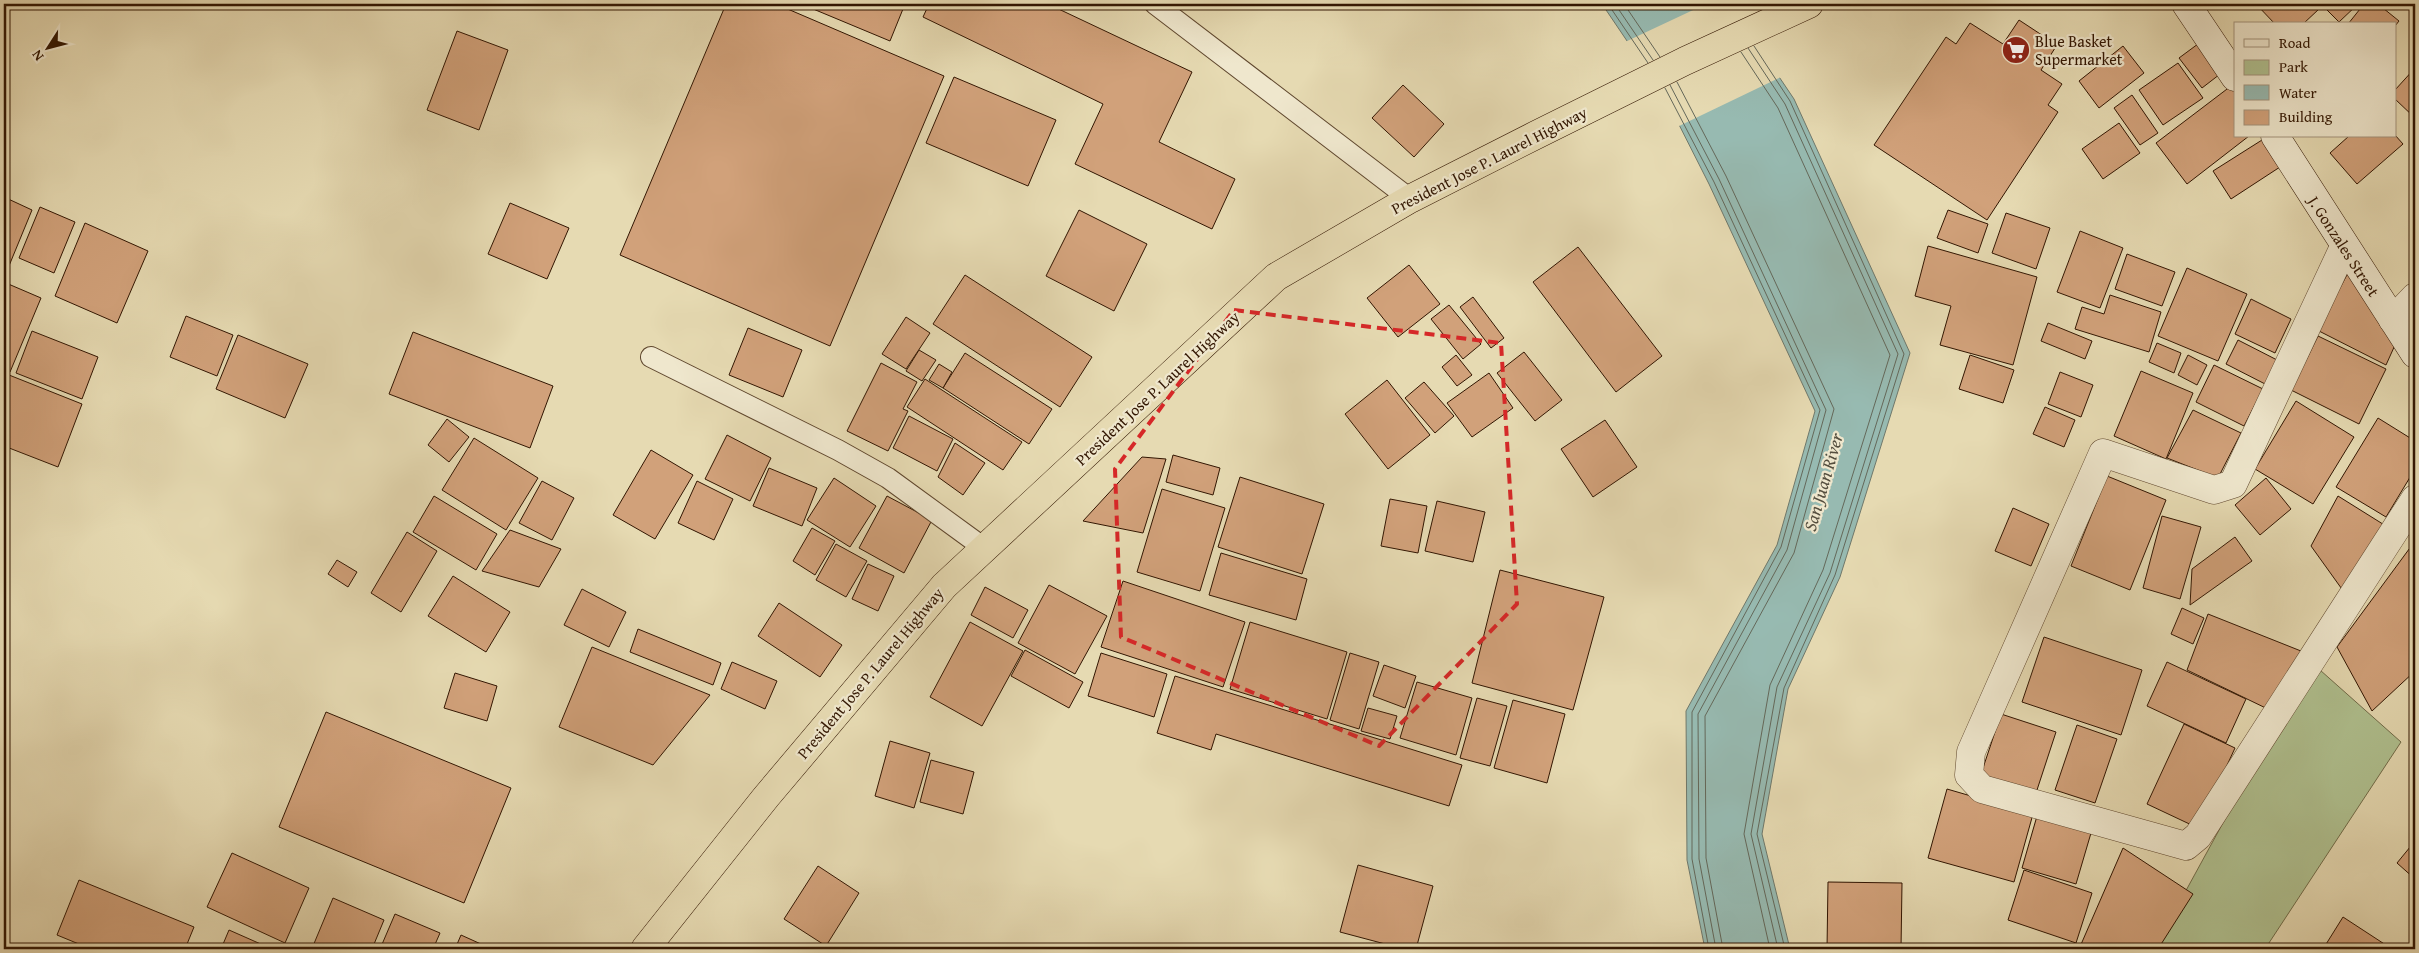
<svg xmlns="http://www.w3.org/2000/svg" width="2419" height="953" font-family="'Gentium Book Plus',serif">
<rect width="100%" height="100%" fill="#e6dab2"/>
<filter id="stains"><feTurbulence type="fractalNoise" baseFrequency=".004" numOctaves="4"/><feColorMatrix values="0 0 0 0 .2 0 0 0 0 .09 0 0 0 0 .02 0 0 0 .5 -.17"/></filter>
<radialGradient id="worn" r=".72"><stop offset=".6" stop-color="#630" stop-opacity="0"/><stop offset="1" stop-color="#630" stop-opacity=".3"/></radialGradient>
<polygon fill="#b0c190" stroke="#716c49" points="2311,662 2401,742 2265,949 2154,949"/>
<polygon fill="#97bab1" stroke="#6f786b" points="1602,4 1730,4 1794,99 1910,353 1840,577 1788,689 1762,834 1790,949 1705,949 1687,860 1686,711 1777,545 1815,411 1709,184 1665,97"/>
<polygon fill="#e6dab2" points="1706,4 1733,4 1783,76 1677,127 1663,99 1625,42"/>
<g fill="none" stroke-linecap="round" stroke-linejoin="round">
<g stroke="#64685a" stroke-width="1">
<polyline points="1608,4 1648,63"/>
<polyline points="1615,4 1653,60"/>
<polyline points="1624,4 1660,57"/>
<polyline points="1754,46 1790,101 1904,354 1835,575 1784,688 1757,834 1785,949"/>
<polyline points="1748,48 1785,104 1898,354 1830,573 1777,687 1751,834 1778,949"/>
<polyline points="1741,52 1778,108 1890,355 1823,570 1770,685 1744,834 1770,949"/>
<polyline points="1677,82 1726,176 1834,409 1794,553 1705,716 1706,858 1723,949"/>
<polyline points="1670,85 1719,179 1826,410 1787,550 1698,714 1699,859 1716,949"/>
<polyline points="1665,88 1714,182 1820,410 1781,547 1692,712 1692,859 1709,949"/>
</g>
</g>
<g fill="#d1a17a" stroke="#321602">
<polygon points="726,4 776,4 944,76 830,346 620,255"/>
<polygon points="807,4 905,4 890,41 806,6"/>
<polygon points="929,4 1048,4 1192,72 1159,142 1235,179 1212,229 1075,164 1103,104 923,17"/>
<polygon points="2256,4 2314,4 2319,9 2303,24 2275,24"/>
<polygon points="2321,4 2358,4 2339,22"/>
<polygon points="2364,4 2378,4 2399,21 2395,26 2395,24 2348,24"/>
<polygon points="2019,20 2057,45 2041,70 2062,84 2048,105 2058,112 1987,220 1874,145 1946,37 1956,44 1970,23 2003,44"/>
<polygon points="457,31 508,50 479,130 427,110"/>
<polygon points="2202,41 2224,71 2202,88 2179,58"/>
<polygon points="2123,46 2144,73 2099,108 2079,81"/>
<polygon points="2178,63 2203,98 2163,125 2139,90"/>
<polygon points="2415,68 2415,118 2395,99 2395,90"/>
<polygon points="954,77 1056,120 1028,186 926,143"/>
<polygon points="1403,85 1444,124 1414,157 1372,118"/>
<polygon points="2231,86 2235,92 2235,136 2249,136 2187,184 2156,143"/>
<polygon points="2132,95 2158,133 2140,145 2114,108"/>
<polygon points="2119,123 2140,153 2103,179 2082,149"/>
<polygon points="2395,135 2403,144 2357,184 2330,153 2349,136"/>
<polygon points="2262,140 2280,167 2231,199 2213,171"/>
<polygon points="4,197 32,210 4,278"/>
<polygon points="510,203 569,228 547,279 488,254"/>
<polygon points="40,207 75,222 54,273 19,258"/>
<polygon points="1079,210 1147,244 1114,311 1046,276"/>
<polygon points="1948,210 1988,224 1978,253 1937,238"/>
<polygon points="2006,213 2050,228 2036,269 1992,253"/>
<polygon points="85,223 148,251 117,323 55,296"/>
<polygon points="2080,231 2123,248 2100,308 2057,292"/>
<polygon points="1928,246 2037,277 2013,365 1940,345 1951,306 1915,296"/>
<polygon points="1578,247 1662,356 1616,392 1533,282"/>
<polygon points="2127,254 2175,272 2162,306 2115,289"/>
<polygon points="1409,265 1440,304 1398,337 1367,298"/>
<polygon points="2187,268 2247,294 2218,361 2158,336"/>
<polygon points="2348,273 2395,345 2386,365 2317,330"/>
<polygon points="965,275 1092,357 1060,407 933,324"/>
<polygon points="6,283 41,298 10,372 4,369 4,288"/>
<polygon points="2110,295 2161,312 2149,352 2075,329 2082,307 2104,314"/>
<polygon points="1473,297 1504,338 1491,348 1460,307"/>
<polygon points="2251,299 2291,319 2275,353 2235,334"/>
<polygon points="1449,305 1481,344 1463,359 1431,319"/>
<polygon points="186,316 233,335 217,376 170,357"/>
<polygon points="906,317 930,333 906,369 882,354"/>
<polygon points="2048,323 2092,341 2085,359 2041,341"/>
<polygon points="748,328 802,350 783,397 729,375"/>
<polygon points="32,331 98,357 82,399 16,373"/>
<polygon points="413,332 553,386 530,448 389,394"/>
<polygon points="238,335 308,364 285,418 216,389"/>
<polygon points="2318,336 2386,369 2359,424 2291,390"/>
<polygon points="2238,340 2281,362 2269,386 2226,364"/>
<polygon points="2157,343 2181,353 2174,373 2149,362"/>
<polygon points="919,350 936,360 922,381 906,371"/>
<polygon points="1524,352 1562,400 1535,421 1497,373"/>
<polygon points="965,353 1052,409 1029,444 943,388"/>
<polygon points="1456,355 1472,375 1457,386 1442,367"/>
<polygon points="1970,355 2014,370 2003,403 1959,389"/>
<polygon points="2188,355 2207,365 2197,385 2178,375"/>
<polygon points="881,363 917,382 903,409 908,411 888,451 847,431"/>
<polygon points="939,364 952,372 943,388 929,380"/>
<polygon points="2214,365 2263,389 2244,426 2196,402"/>
<polygon points="2141,371 2193,393 2166,459 2114,436"/>
<polygon points="2060,372 2093,385 2081,417 2048,404"/>
<polygon points="4,373 82,404 58,467 4,446"/>
<polygon points="1489,373 1513,408 1472,437 1447,403"/>
<polygon points="925,379 1022,442 1003,470 907,407"/>
<polygon points="1387,380 1430,435 1388,469 1345,414"/>
<polygon points="1424,382 1454,416 1435,433 1405,398"/>
<polygon points="2296,401 2354,437 2313,504 2255,469"/>
<polygon points="2045,407 2075,420 2064,447 2033,434"/>
<polygon points="2193,410 2241,433 2218,478 2167,458"/>
<polygon points="909,416 953,439 937,471 893,448"/>
<polygon points="2378,418 2415,441 2415,469 2386,517 2336,487"/>
<polygon points="447,419 469,437 449,462 428,445"/>
<polygon points="1605,420 1637,467 1593,497 1561,449"/>
<polygon points="727,435 771,458 750,501 705,479"/>
<polygon points="474,438 538,478 506,530 442,490"/>
<polygon points="955,443 985,463 963,495 938,477"/>
<polygon points="651,450 693,475 655,539 613,515"/>
<polygon points="1173,455 1220,468 1213,495 1166,482"/>
<polygon points="1142,457 1166,459 1143,533 1083,521"/>
<polygon points="769,468 817,488 802,526 753,506"/>
<polygon points="2107,476 2166,500 2130,590 2071,566"/>
<polygon points="1240,477 1324,504 1302,574 1218,547"/>
<polygon points="834,478 876,506 850,547 807,520"/>
<polygon points="2266,478 2291,509 2260,535 2235,505"/>
<polygon points="542,481 574,498 552,540 519,523"/>
<polygon points="697,481 733,499 714,540 678,523"/>
<polygon points="1162,489 1225,508 1200,591 1137,572"/>
<polygon points="434,496 497,534 476,570 413,532"/>
<polygon points="887,496 932,520 904,573 859,548"/>
<polygon points="2338,496 2386,526 2344,592 2311,546"/>
<polygon points="1390,499 1427,506 1418,553 1381,546"/>
<polygon points="1437,501 1485,512 1473,562 1425,551"/>
<polygon points="2013,508 2049,524 2031,566 1995,551"/>
<polygon points="2162,516 2201,527 2180,599 2143,588"/>
<polygon points="812,528 835,541 815,575 793,561"/>
<polygon points="510,530 561,549 539,587 482,571"/>
<polygon points="407,532 437,551 401,612 371,593"/>
<polygon points="2235,537 2252,561 2190,605 2192,569"/>
<polygon points="2415,541 2415,671 2372,711 2337,647"/>
<polygon points="836,544 867,561 846,597 816,580"/>
<polygon points="1221,553 1307,579 1296,620 1209,595"/>
<polygon points="337,560 357,572 348,587 328,574"/>
<polygon points="868,564 894,576 878,611 852,599"/>
<polygon points="1500,570 1604,597 1573,710 1472,683"/>
<polygon points="453,576 510,612 486,652 428,616"/>
<polygon points="1123,581 1245,622 1223,687 1101,647"/>
<polygon points="1049,585 1107,616 1075,674 1018,643"/>
<polygon points="985,587 1028,610 1013,638 971,615"/>
<polygon points="582,589 626,612 609,647 564,625"/>
<polygon points="779,603 842,645 820,677 758,636"/>
<polygon points="2182,608 2204,618 2193,644 2171,634"/>
<polygon points="2208,614 2306,653 2274,712 2187,670"/>
<polygon points="970,622 1023,651 982,726 930,697"/>
<polygon points="1250,622 1347,652 1327,719 1230,689"/>
<polygon points="638,629 721,663 713,685 630,652"/>
<polygon points="2044,637 2142,670 2121,735 2022,702"/>
<polygon points="592,647 710,695 653,765 559,727"/>
<polygon points="1025,650 1083,682 1069,708 1011,676"/>
<polygon points="1101,653 1167,674 1154,717 1088,696"/>
<polygon points="1350,653 1379,662 1359,729 1330,720"/>
<polygon points="732,662 777,681 765,709 721,689"/>
<polygon points="2167,662 2246,699 2226,743 2147,706"/>
<polygon points="1384,665 1416,676 1405,708 1373,696"/>
<polygon points="455,673 497,686 487,721 444,708"/>
<polygon points="1175,676 1462,765 1449,806 1216,734 1211,750 1157,733"/>
<polygon points="1417,682 1472,698 1456,755 1400,738"/>
<polygon points="1477,698 1507,706 1490,766 1460,758"/>
<polygon points="1513,700 1565,714 1547,783 1494,768"/>
<polygon points="1368,708 1397,716 1390,739 1361,731"/>
<polygon points="326,712 511,788 464,903 279,827"/>
<polygon points="2001,714 2056,732 2036,793 1981,774"/>
<polygon points="2184,724 2235,748 2198,828 2147,804"/>
<polygon points="2077,725 2117,739 2095,803 2055,790"/>
<polygon points="890,741 930,753 914,808 875,796"/>
<polygon points="931,760 974,772 963,814 920,802"/>
<polygon points="1947,789 2033,814 2014,882 1928,858"/>
<polygon points="2037,816 2091,833 2076,884 2022,868"/>
<polygon points="2415,841 2415,879 2397,863"/>
<polygon points="2123,848 2193,894 2158,949 2079,949"/>
<polygon points="232,853 309,888 285,943 207,907"/>
<polygon points="1358,865 1433,886 1416,949 1404,949 1340,932"/>
<polygon points="818,866 859,893 826,946 784,919"/>
<polygon points="2024,870 2092,893 2076,943 2008,920"/>
<polygon points="79,880 194,927 185,949 91,949 57,935"/>
<polygon points="1828,882 1902,883 1901,949 1827,949"/>
<polygon points="333,898 384,920 372,949 321,949 313,946"/>
<polygon points="395,914 440,933 433,949 380,949"/>
<polygon points="2343,917 2392,949 2323,949"/>
<polygon points="229,930 272,949 221,949"/>
<polygon points="461,935 492,949 455,949"/>
</g>
<g fill="none" stroke-linecap="round" stroke-linejoin="round">
<defs>
<g id="service">
<polyline points="1155,4 1410,199"/>
<polyline points="651,357 838,450 888,478 984,548"/>
</g>
<g id="minor">
<polyline points="2344,247 2233,484 2214,490 2103,453 1971,752 1969,775 1982,789 2186,846 2198,836 2415,499"/>
<polyline points="2393,320 2415,297"/>
</g>
<g id="secondary">
<polyline points="2186,4 2235,77"/>
<polyline points="2275,136 2415,354"/>
</g>
<polyline id="trunk" points="645,949 766,797 944,586 1276,277 1410,199 1536,135 1685,61 1809,4"/>
</defs>
<use href="#service" stroke="#5f472e" stroke-width="22"/>
<use href="#minor" stroke="#5f472e" stroke-width="29"/>
<use href="#secondary" stroke="#321602" stroke-width="29"/>
<use href="#trunk" stroke="#321602" stroke-width="29"/>
<polyline stroke="#321602" stroke-width="3" stroke-dasharray="4 2.5" stroke-linecap="butt" points="1841,6 1857,4"/>
<use href="#service" stroke="#efe7cd" stroke-width="20"/>
<use href="#minor" stroke="#efe7cd" stroke-width="28"/>
<use href="#secondary" stroke="#efe7cd" stroke-width="28"/>
<use href="#trunk" stroke="#e6dab2" stroke-width="28"/>
</g>
<path fill="none" stroke="#d62828" stroke-width="4" stroke-dasharray="10 6" stroke-linejoin="round" d="M1234,310L1501,343L1517,604L1379,746L1121,637L1115,469Z"/>
<defs>
<symbol id="supermarket-disc" viewBox="-11 -11 22 22"><circle r="9.5" fill="#8f2418" stroke="#efe7cd"/><path d="M-6-5.5h2.5l.6 2H6L4.5 2H-2.5L-4.4-4H-6ZM-1.5 3.2a1.3 1.3 0 1 0 .1 0ZM3 3.2a1.3 1.3 0 1 0 .1 0Z" fill="#fff"/></symbol>
</defs>
<g fill-rule="evenodd">
<use href="#supermarket-disc" x="2000" y="34" width="32" height="32"/>
</g>
<g text-anchor="middle" dominant-baseline="central" stroke-width="4.5" stroke-linejoin="round" paint-order="stroke">
<g font-size="16" fill="#321602" stroke="#efe7cd" text-anchor="start">
<text x="2035" y="41">Blue Basket<tspan x="2035" dy="18">Supermarket</tspan></text>
</g>
<g font-size="16" fill="#321602" stroke="#efe7cd">
<text transform="translate(1489 160) rotate(-27)">President Jose P. Laurel Highway</text>
<text transform="translate(2344 246) rotate(57)">J. Gonzales Street</text>
<text transform="translate(1157 388) rotate(-43)">President Jose P. Laurel Highway</text>
<text transform="translate(870 673) rotate(-50)">President Jose P. Laurel Highway</text>
</g>
<g font-size="18" font-style="italic" fill="#554f3f" stroke="#efe7cd">
<text transform="translate(1823 482) rotate(-74)">San Juan River</text>
</g>
</g>
<rect width="2419" height="953" fill="none" stroke="#e6dab2" stroke-width="20"/>
<rect x="5" y="5" width="2409" height="943" fill="none" stroke="#321602" stroke-width="2.5"/>
<rect x="10" y="10" width="2399" height="933" fill="none" stroke="#321602"/>
<rect x="2234" y="22" width="162" height="115" fill="#efe7cd" stroke="#a3937c"/>
<rect x="2244" y="39" width="25" height="8" fill="#efe7cd" stroke="#a3937c"/>
<text x="2279" y="48" font-size="15" fill="#321602">Road</text>
<rect x="2244" y="60" width="25" height="15" fill="#b0c190" stroke="#a3937c"/>
<text x="2279" y="72" font-size="15" fill="#321602">Park</text>
<rect x="2244" y="85" width="25" height="15" fill="#97bab1" stroke="#a3937c"/>
<text x="2279" y="98" font-size="15" fill="#321602">Water</text>
<rect x="2244" y="110" width="25" height="15" fill="#d1a17a" stroke="#a3937c"/>
<text x="2279" y="122" font-size="15" fill="#321602">Building</text>
<g transform="translate(48 48) rotate(234)" stroke="#efe7cd" stroke-width="4" paint-order="stroke">
<path d="M0-4L9 19L0 12L-9 19Z" fill="#321602"/>
<text y="-8" font-size="14" font-weight="bold" text-anchor="middle" fill="#321602">N</text>
</g>
<rect width="100%" height="100%" filter="url(#stains)"/>
<rect width="100%" height="100%" fill="url(#worn)"/>
</svg>
